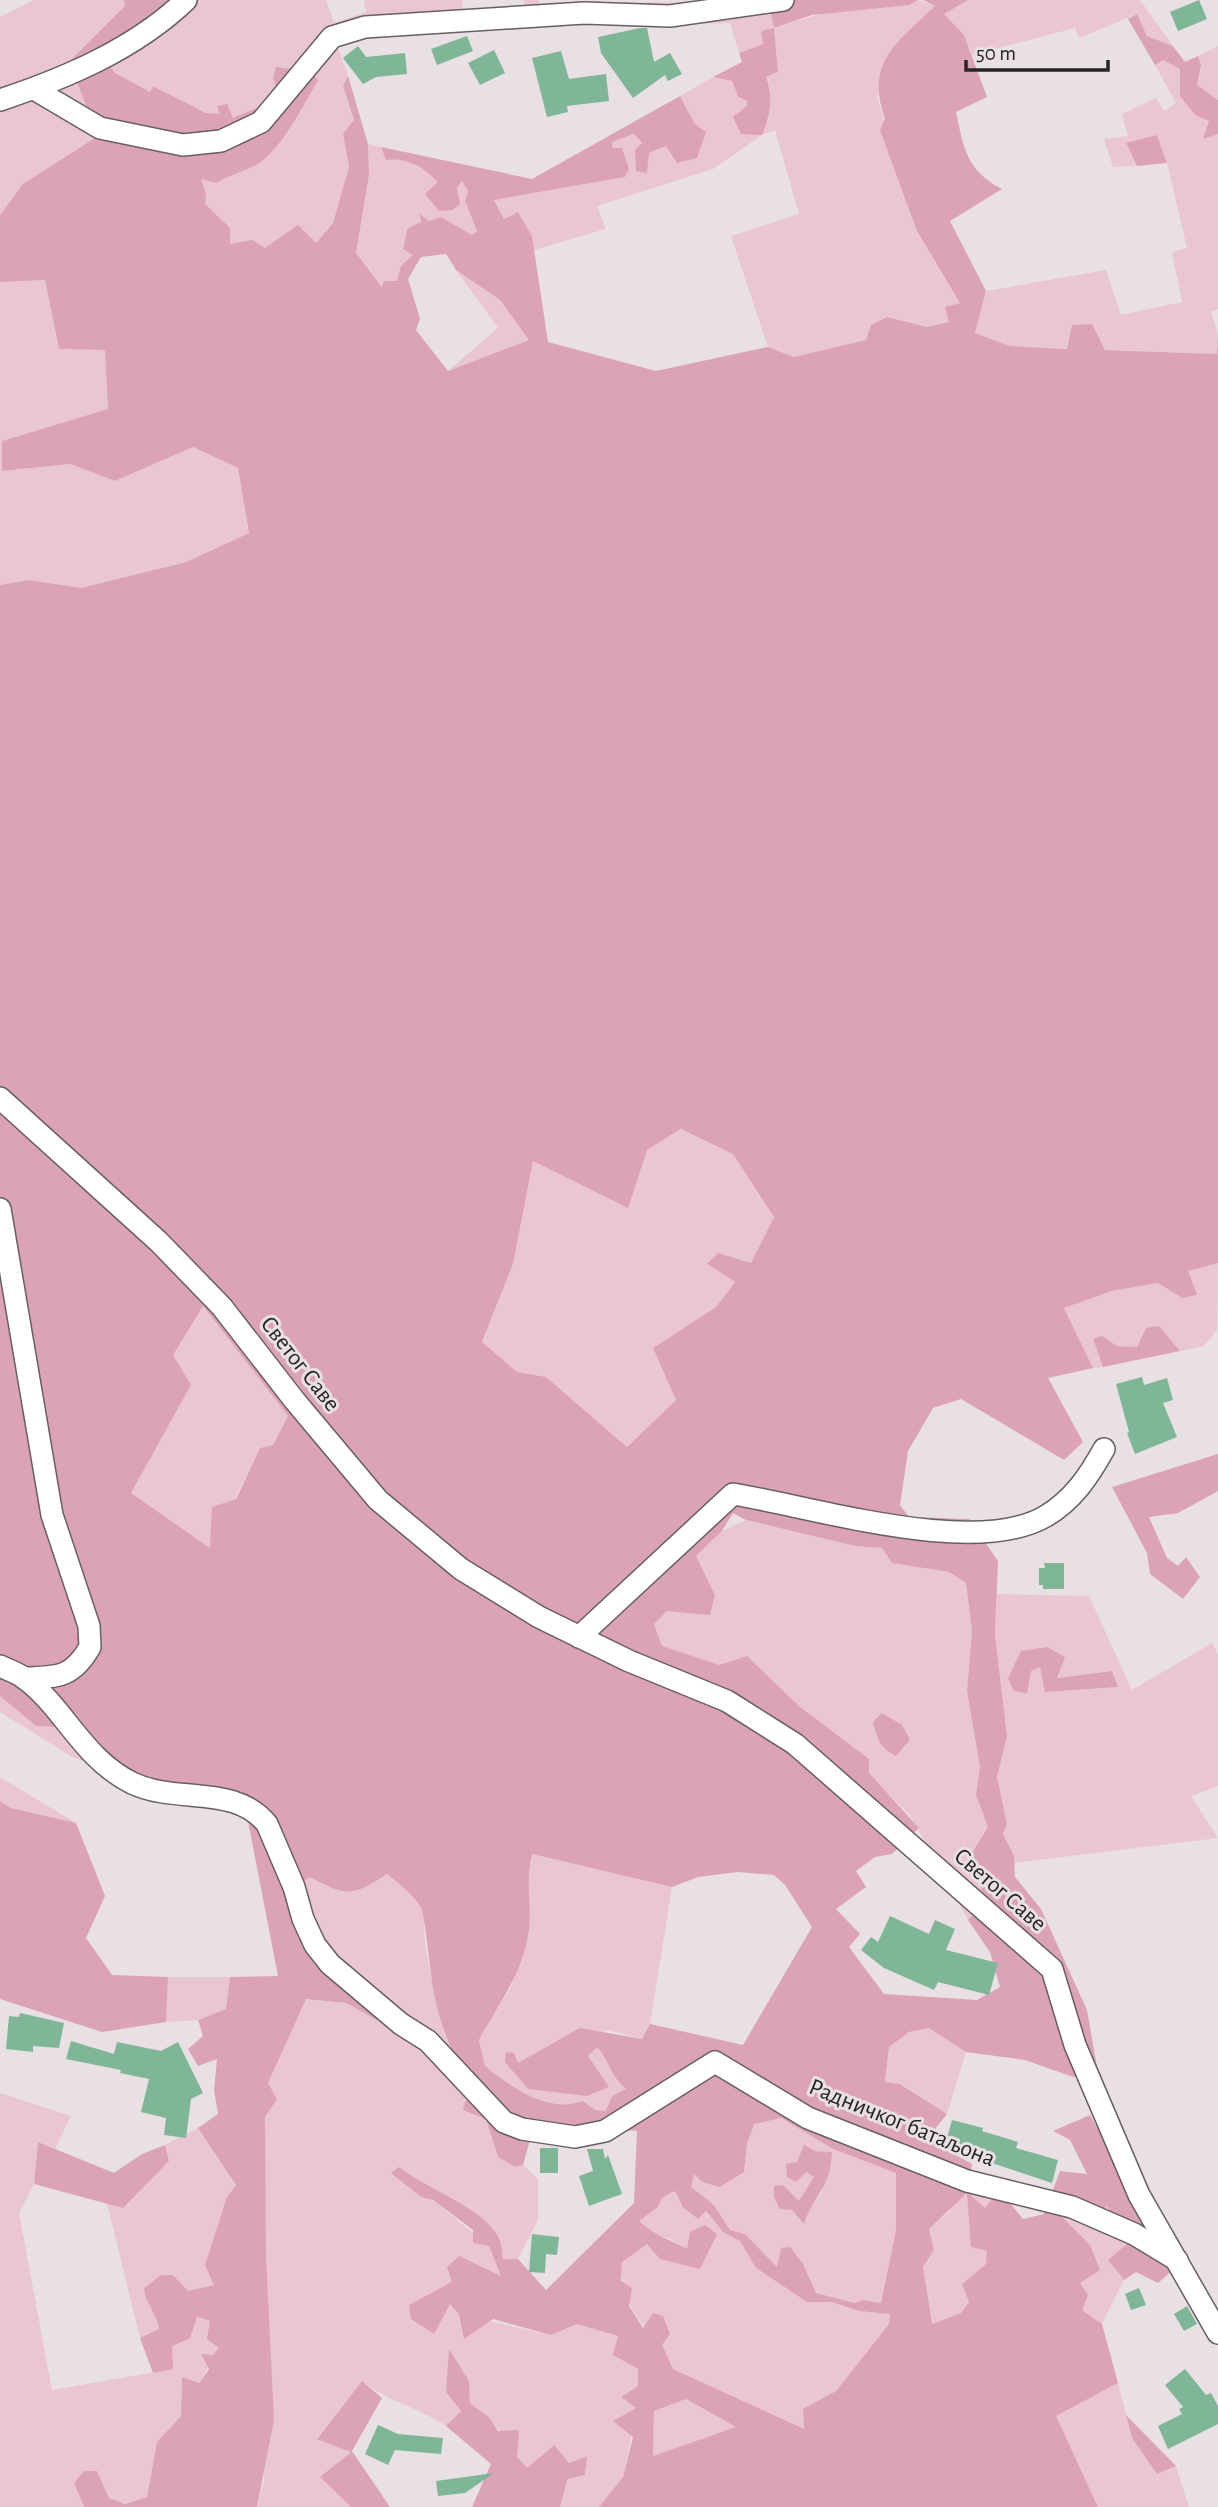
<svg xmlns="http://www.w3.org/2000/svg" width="1218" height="2507" font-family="'Alegreya Sans',sans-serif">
<rect width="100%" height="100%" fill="#e9e0e3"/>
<g fill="#eac6d3" fill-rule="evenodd">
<polygon points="34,0 124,0 126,6 69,62 98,136 23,184 0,215 0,17"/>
<path d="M179,0H326L334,23L366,12L364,0H462L463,11L335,39L348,76L343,87L354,120L343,134L349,167L333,223L316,243L265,248L229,244V228L205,204L206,194L200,178L217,183C231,173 249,171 262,161C283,147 305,103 317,80L310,70C290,83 257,112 236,117C214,122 173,96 154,86L150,93L115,73L110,65Z"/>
<path d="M524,0H539V8C616,1 695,0 770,9L775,28C803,18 829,11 859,8C879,5 900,9 918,0L935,6L912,28L877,97L917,231L960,303L949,322L927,327L887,317L871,325L866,340L794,357L768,347L731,236L799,214L775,130L762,135L713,169L597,206L606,229L534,250L532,236L518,212L504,219L494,200L625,177L629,169L622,148H613L612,142L635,134L649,153L666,146L695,124L680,96L713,77L732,81L738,97L747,101L748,106L771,91L766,77L778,72L774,28L763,44L739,53L730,23L647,25L539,8L525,5Z"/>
<polygon points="968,0 1140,0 1173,46 1147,36 1137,14 1079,38 1075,28 972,55 964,35 943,14"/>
<polygon points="1218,46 1218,100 1197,85 1201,65 1198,56"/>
<polygon points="1163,60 1180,69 1209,121 1203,139 1218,134 1218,309 1211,312 1217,330 1217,354 1010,346 975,333 986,291 1106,270 1121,315 1182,302 1172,252 1187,248 1167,163 1157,135 1126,144 1137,166 1113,167 1104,139 1128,136 1122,114 1156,98 1164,111 1176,103 1155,65"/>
<path d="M368,144L381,147L386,160C416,155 429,180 457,188L462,180L468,191L465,201L477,231L473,235L429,221L407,229L403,248L414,255L397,281L383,287L356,253L369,175Z"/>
<polygon points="456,270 500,300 529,340 448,371 498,328"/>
<polygon points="45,280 59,349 105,350 108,410 2,441 2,471 70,464 115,481 193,447 238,468 249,533 186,562 81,588 29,580 0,585 0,282"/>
<polygon points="682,1129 733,1154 774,1217 751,1264 718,1254 708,1265 735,1282 716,1307 653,1348 676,1400 627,1447 546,1377 517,1372 482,1343 513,1264 533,1161 647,1150"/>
<polygon points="1218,1263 1217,1330 1204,1346 1180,1351 1159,1326 1146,1329 1137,1347 1117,1346 1102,1337 1093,1339 1103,1367 1093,1368 1064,1308 1112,1291 1158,1283 1182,1298 1196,1295 1188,1271"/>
<polygon points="202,1305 288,1416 273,1445 260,1448 210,1549 131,1493 191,1385 173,1355"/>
<polygon points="746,1520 855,1546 882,1548 893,1563 949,1572 966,1583 972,1630 967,1691 980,1767 976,1795 988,1827 985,1902 968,1920 910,1815 747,1656 719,1665 662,1647 654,1624 667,1611 715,1595 696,1556 722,1531"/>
<path d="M997,1594L1089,1596L1132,1690L1212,1643L1218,1654V1786L1191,1796L1218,1838L1014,1863L1003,1834L1007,1824L997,1777L1007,1736L995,1635ZM1047,1647L1056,1678L1112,1671L1117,1687L1045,1692L1041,1667L1031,1671Z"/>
<polygon points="0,1696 36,1726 56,1727 73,1740 81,1760 72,1757 0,1712"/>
<polygon points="0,1777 76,1823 11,1808 0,1801"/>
<path d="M532,1854L672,1887L650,2024L642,2039L608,2030L517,2063L506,2052L528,2089L555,2091L597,2046C609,2060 611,2077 626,2089L606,2111L595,2110L583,2102C548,2114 511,2087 485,2066L479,2040L512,1985L529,1904L526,1876Z"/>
<path d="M387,1874L412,1895L423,1911L425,1944L435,1999L486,2119L498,2157L515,2167L523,2165L538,2179V2220L518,2259L503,2260L500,2239L399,2167L421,2197L433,2200L489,2246L502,2277L453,2282L434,2294L450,2303L459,2314L551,2335L577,2324L618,2336L639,2370L638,2386L621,2397L637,2408L623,2477L599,2507H560L569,2479L586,2456L569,2463L527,2468L490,2418L470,2403L469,2381L449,2350L461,2411L446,2426C418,2407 388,2402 362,2381L317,2438L352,2451L320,2477L351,2507H257L264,2481L265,2117L276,2099L268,2083L305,1999L346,2003L377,2020L289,1891L310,1877C347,1897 352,1897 387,1874Z"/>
<polygon points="168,1977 230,1977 227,2009 198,2020 166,2022"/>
<polygon points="929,2028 966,2052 947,2114 901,2084 885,2083 889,2047 909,2032"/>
<polygon points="0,2093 71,2116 55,2149 38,2142 34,2184 19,2213 52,2390 172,2369 172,2345 197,2317 210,2321 219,2348 199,2383 182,2378 181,2416 157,2442 147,2497 125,2504 109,2498 97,2471 74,2483 84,2507 0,2507"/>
<path d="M781,2118L833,2149L897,2173L896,2230L881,2303L863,2300L855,2303L816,2293L803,2264L777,2267L745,2234L730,2230L714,2205L690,2187L694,2173L744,2172L747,2144L754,2123ZM815,2151L831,2152L821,2194L809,2209L804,2224L792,2210L783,2185L799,2201L815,2176L805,2172Z"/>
<path d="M198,2128L236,2185L227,2197L214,2285L188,2291L173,2275H161L144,2288C145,2303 157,2314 159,2330L140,2338L107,2203L123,2207L169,2161L165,2145Z"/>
<polygon points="970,2176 994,2197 985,2209 968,2193 988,2251 986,2264 962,2284 969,2302 961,2313 931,2324 923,2267 934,2250 929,2229 950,2211"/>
<path d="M676,2191L705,2211L723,2232L740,2241L756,2268L807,2302H832L859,2311L890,2314L889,2324L836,2391L803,2409L804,2430L673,2369C654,2328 618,2314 622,2261L647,2244L687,2249L669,2238L656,2237L639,2221L658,2207L662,2198Z"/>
<polygon points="1107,2205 1128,2244 1108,2260 1124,2280 1102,2324 1082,2310 1079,2283 1100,2270 1090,2245 1059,2215 1064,2209"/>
<polygon points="1118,2383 1132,2438 1157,2474 1176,2466 1189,2507 1098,2507 1056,2416"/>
<polygon points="686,2399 737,2427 653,2456 654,2411"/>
</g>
<g fill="#dca2b8" fill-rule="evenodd">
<path d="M124,0H179L110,66L115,73L150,92L153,86L206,113L220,114L217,106L227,104L233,118L259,107L278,90L273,78L276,67L290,69L299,64L310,70L318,80C305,103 283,146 262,161C249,171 231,173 217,183L201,179L206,194L205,204L230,228V244L252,240L265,248L298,225L316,243L333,223L349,167L343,134L354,120L343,86L348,76L368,144L369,175L356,253L382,287L384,281H397L401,266L413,255L403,249L407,229L421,222L420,214L429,221L441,217L472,235L477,231L465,201L468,191L462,181L457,188L460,204L453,210L439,211L425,194L438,182C423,167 407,157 386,160L381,147L532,179L680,96L695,124L706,132L697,158L677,163L666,146L649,153L647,173L636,171L635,150L642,143L634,134L612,142L613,148H622L629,169L625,177L494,200L504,219L518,212L532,236L548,342L656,371L768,347L794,357L866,340L871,325L887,317L927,327L949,322L945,307L960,303L917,231L880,130L885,119C865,63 896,43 935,6L923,0H968L944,14L964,35L987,97L956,112C964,149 966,170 1002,189L950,221L986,291L975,333L1010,346L1067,349L1072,325L1092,324L1105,350L1217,354L1218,330V1263L1188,1271L1197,1295L1182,1298L1158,1283L1112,1291L1064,1308L1093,1368L1048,1378L1083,1442L1064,1460L961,1399L933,1408L908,1451L900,1505L909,1517L969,1519L998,1561L995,1635L1007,1736L997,1777L1007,1824L1003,1834L1014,1856L1015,1877L1041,1909L1087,2010L1097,2067L1073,2077L1025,2060L966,2052L929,2028L909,2032L889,2047L885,2082L900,2084L947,2114L927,2139L972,2164L967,2192L985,2208L994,2197L1022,2188L1010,2203L1023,2219L1044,2214L1060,2171L1087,2174L1070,2140L1053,2131L1090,2115L1175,2268L1158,2283L1136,2272L1124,2280L1108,2260L1128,2243L1107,2206L1087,2227L1064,2209L1060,2215L1090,2245L1100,2270L1080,2283L1088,2295L1082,2310L1102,2324L1118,2383L1056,2416L1098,2507H599L623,2477L633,2437L613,2421L636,2408L621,2397L638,2386V2369L613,2355L618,2336L577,2324L551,2335L493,2319L464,2339L459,2314L450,2304L434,2334L411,2319L409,2305L452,2282L447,2267L459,2256L501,2276L489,2246L473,2243V2230L433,2200L421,2197L391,2173L399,2167C426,2189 483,2207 499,2238C502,2244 502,2253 503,2259H518L546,2290L634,2203L637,2131L535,2122L523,2165L515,2167L498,2157L486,2119L463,2110L465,2102L473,2095C457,2064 441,2029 434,1994C431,1980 425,1915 421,1908C413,1894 399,1884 387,1874C352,1897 347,1897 310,1877L290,1891L384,2016L377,2020L346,2003L306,1999L268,2083L277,2099L265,2117L266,2257L274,2420L257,2507H84L74,2483L84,2471H97L109,2498L125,2504L147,2497L157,2442L181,2416L182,2377L199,2383L209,2369L201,2354L213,2355L219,2348L207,2339L210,2321L197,2317L190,2338L172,2346L173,2369L153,2373L140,2338L159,2329C157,2314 145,2303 144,2288L161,2275H173L188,2291L214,2285L205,2265L227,2197L236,2185L198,2128L218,2114L214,2090L217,2059L198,2066L188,2049L203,2036L198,2020L226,2009L230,1977L278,1976L246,1811L121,1770L81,1760L73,1740L56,1727L36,1726L0,1696V585L29,580L81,588L186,562L249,533L238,468L193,447L115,481L70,464L2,471V441L108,409L105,350L59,349L45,280L0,282V215L23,184L98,136L69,62L125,6ZM446,254L456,270L500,300L529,340L448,371L416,330L420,319L408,279L421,257ZM681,1129L733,1154L774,1217L751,1263L718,1253L707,1264L735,1282L716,1307L653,1348L676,1400L627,1447L546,1377L517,1372L482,1342L513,1264L533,1161L628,1208L647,1150ZM203,1306L288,1416L273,1445L260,1448L236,1499L212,1507L210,1548L131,1493L191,1385L173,1355ZM733,1513L746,1520L855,1546L882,1548L892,1563L949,1572L966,1583L972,1630L967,1691L980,1767L976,1795L988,1827L972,1853L985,1902L968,1920L990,1952L1000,1987L977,2000L884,1994L849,1947L860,1934L836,1909L866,1887L856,1871L875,1857L892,1854L919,1828L869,1773V1759L800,1707L747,1656L719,1665L662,1646L654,1624L667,1611L710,1615L715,1595L696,1556L722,1531ZM532,1854L672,1887L698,1877L738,1872L774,1875L785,1885L812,1927L743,2045L650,2024L642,2039L580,2028L518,2063L514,2053L506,2052L505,2062L528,2089L587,2096L609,2087L588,2056L597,2047C609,2060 611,2077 626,2089L612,2096L606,2111L595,2110L583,2101C548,2114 511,2087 485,2066L479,2040C497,2007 519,1978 527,1941C534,1911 524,1886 532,1854ZM781,2118L833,2149L896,2173V2230L881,2303L863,2300L855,2303L816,2293L803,2264L790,2247L781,2248L777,2267L745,2234L730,2230L714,2205L691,2187L694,2174L702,2182L720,2187L744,2172L747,2144L754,2124ZM675,2191L683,2207L698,2219L706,2211L723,2232L740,2241L756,2268L807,2302H832L859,2311L890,2314L889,2324L836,2391L803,2409L804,2429L673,2369L662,2345L670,2334L663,2316L653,2313L643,2328L629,2306L632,2288L621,2281L622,2262L647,2244L660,2259L700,2269L717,2234L705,2225L690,2232L687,2249C668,2238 656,2237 639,2221L658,2207L662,2198ZM967,2193L971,2247L987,2251L986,2264L962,2284L969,2302L961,2313L932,2324L923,2267L934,2250L929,2229ZM686,2399L736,2427L653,2456L654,2411Z"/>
<path d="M732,0H918L909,5L812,15L774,28L778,72L766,77C774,99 770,114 762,135L741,134L733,117L747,106V101L738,97L732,81L713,77L742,62L739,53L763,44L761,31L774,28L770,9Z"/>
<polygon points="1137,14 1147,36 1173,46 1185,62 1198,56 1201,65 1197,85 1218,100 1218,134 1203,139 1209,121 1195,115 1180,96 1180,69 1163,60 1155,65 1128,19"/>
<polygon points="1157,135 1167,163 1137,166 1126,143"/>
<polygon points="1159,1326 1180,1351 1103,1367 1093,1339 1102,1336 1117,1346 1137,1347 1146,1328"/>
<polygon points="1218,1454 1218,1491 1178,1513 1149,1517 1167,1558 1178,1566 1186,1557 1200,1577 1183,1599 1150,1574 1147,1553 1112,1487"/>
<polygon points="1047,1647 1065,1657 1057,1678 1112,1671 1118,1687 1045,1692 1040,1667 1031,1671 1027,1693 1014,1691 1008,1678 1021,1651"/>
<path d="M882,1713L902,1725L910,1740L896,1756C880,1748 877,1739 873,1722Z"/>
<polygon points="0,1801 11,1808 76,1823 105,1896 86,1938 112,1975 168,1977 166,2022 102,2032 0,1999"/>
<polygon points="38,2142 114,2173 142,2154 165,2145 169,2161 123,2208 34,2184"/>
<path d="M804,2145L815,2151L832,2152C830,2191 814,2193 804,2224L792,2210L780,2209L774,2197V2186L783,2185L799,2201L814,2177L806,2172L796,2182L787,2177L786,2164L797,2162Z"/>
<polygon points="449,2349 469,2381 470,2403 490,2418 498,2431 519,2430 517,2456 527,2468 554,2445 569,2463 587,2456 585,2475 568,2479 560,2507 472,2507 491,2464 446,2426 461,2411 446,2392"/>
<polygon points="362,2381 382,2398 352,2451 390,2507 351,2507 320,2477 351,2452 317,2439"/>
<polygon points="1126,2415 1176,2466 1157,2474 1132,2438"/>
</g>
<g fill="#7fb698">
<polygon points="1199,0 1207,19 1178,31 1170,12"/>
<polygon points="640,28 647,28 654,62 670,53 682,74 668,81 665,75 633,98 601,53 598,37"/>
<polygon points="467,36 473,51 437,65 431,49"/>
<polygon points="358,46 366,57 405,53 407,74 376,77 363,84 343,58"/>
<polygon points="494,50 505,73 480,85 468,63"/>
<polygon points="561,51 569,79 606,74 609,101 567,106 568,112 547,117 532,58"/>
<polygon points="1142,1377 1144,1385 1167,1378 1173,1400 1163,1403 1177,1437 1135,1454 1127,1433 1129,1432 1116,1384"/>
<polygon points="1044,1563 1064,1563 1064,1589 1043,1589 1043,1585 1039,1585 1039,1568 1045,1568"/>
<polygon points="890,1916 929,1934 935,1920 955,1929 946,1950 998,1963 989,1995 938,1982 934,1990 884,1968 861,1950 871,1937 878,1942"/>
<polygon points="20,2013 64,2023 59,2048 33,2046 33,2052 6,2049 9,2016 19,2017"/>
<polygon points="71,2041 114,2054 117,2042 161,2051 178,2042 203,2093 191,2099 186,2138 164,2135 166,2118 141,2112 149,2079 120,2073 121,2070 66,2059"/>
<polygon points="952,2120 983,2128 982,2131 1018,2142 1016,2148 1058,2160 1052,2183 983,2160 985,2152 946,2142"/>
<rect x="540" y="2148" width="18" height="25"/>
<polygon points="587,2149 603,2149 605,2159 608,2155 622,2194 589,2206 579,2176 593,2171"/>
<polygon points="532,2234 559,2237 557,2255 546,2254 545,2273 529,2272"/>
<polygon points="1139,2288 1146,2305 1131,2310 1125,2294"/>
<polygon points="1187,2306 1197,2324 1184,2331 1174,2314"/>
<polygon points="1185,2369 1206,2395 1211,2393 1218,2406 1218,2424 1168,2449 1158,2426 1182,2414 1179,2409 1183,2407 1165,2385"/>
<polygon points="378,2425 398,2434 443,2438 441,2454 395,2450 388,2465 365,2454"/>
<polygon points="494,2473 465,2493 438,2496 436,2481"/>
</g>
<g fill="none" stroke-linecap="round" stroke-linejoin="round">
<defs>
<g id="street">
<polyline points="34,89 100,128 183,145 221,141 261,122 332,37 365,27 584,13 670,16 783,0"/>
<path d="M0,100C66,78 135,49 186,0"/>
<polyline points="0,1098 159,1242 222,1307 295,1401 378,1500 461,1569 539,1617 629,1661 727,1701 795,1744 1052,1969 1075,2045 1139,2195 1218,2333"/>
<path d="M0,1209L52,1515L89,1626L90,1647C72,1678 58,1677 24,1678"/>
<path d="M579,1637L733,1494C814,1507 975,1558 1046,1516C1073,1500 1089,1476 1104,1449"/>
<path d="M0,1666C8,1670 18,1673 24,1678C64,1707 82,1758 132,1783C176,1804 235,1784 267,1824L294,1887L303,1919L315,1945L330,1964L401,2024L428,2041L504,2122L522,2129L575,2137L605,2131L715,2062L808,2118L967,2181L1072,2207L1134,2234L1177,2260"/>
</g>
</defs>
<use href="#street" stroke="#675f62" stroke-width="24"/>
<use href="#street" stroke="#fff" stroke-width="21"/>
</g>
<g text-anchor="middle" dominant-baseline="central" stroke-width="6" stroke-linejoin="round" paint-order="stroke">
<g font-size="24" fill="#272425" stroke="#e9e0e3">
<text transform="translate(300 1364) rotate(52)">Светог Саве</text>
<text transform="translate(1000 1890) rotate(41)">Светог Саве</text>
<text transform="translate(902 2123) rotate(22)">Радничког батаљона</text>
</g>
</g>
<path d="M966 60v10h142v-10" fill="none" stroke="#272425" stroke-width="3.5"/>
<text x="976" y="60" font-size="21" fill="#272425" stroke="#e9e0e3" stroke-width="5" paint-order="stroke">50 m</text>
</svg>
